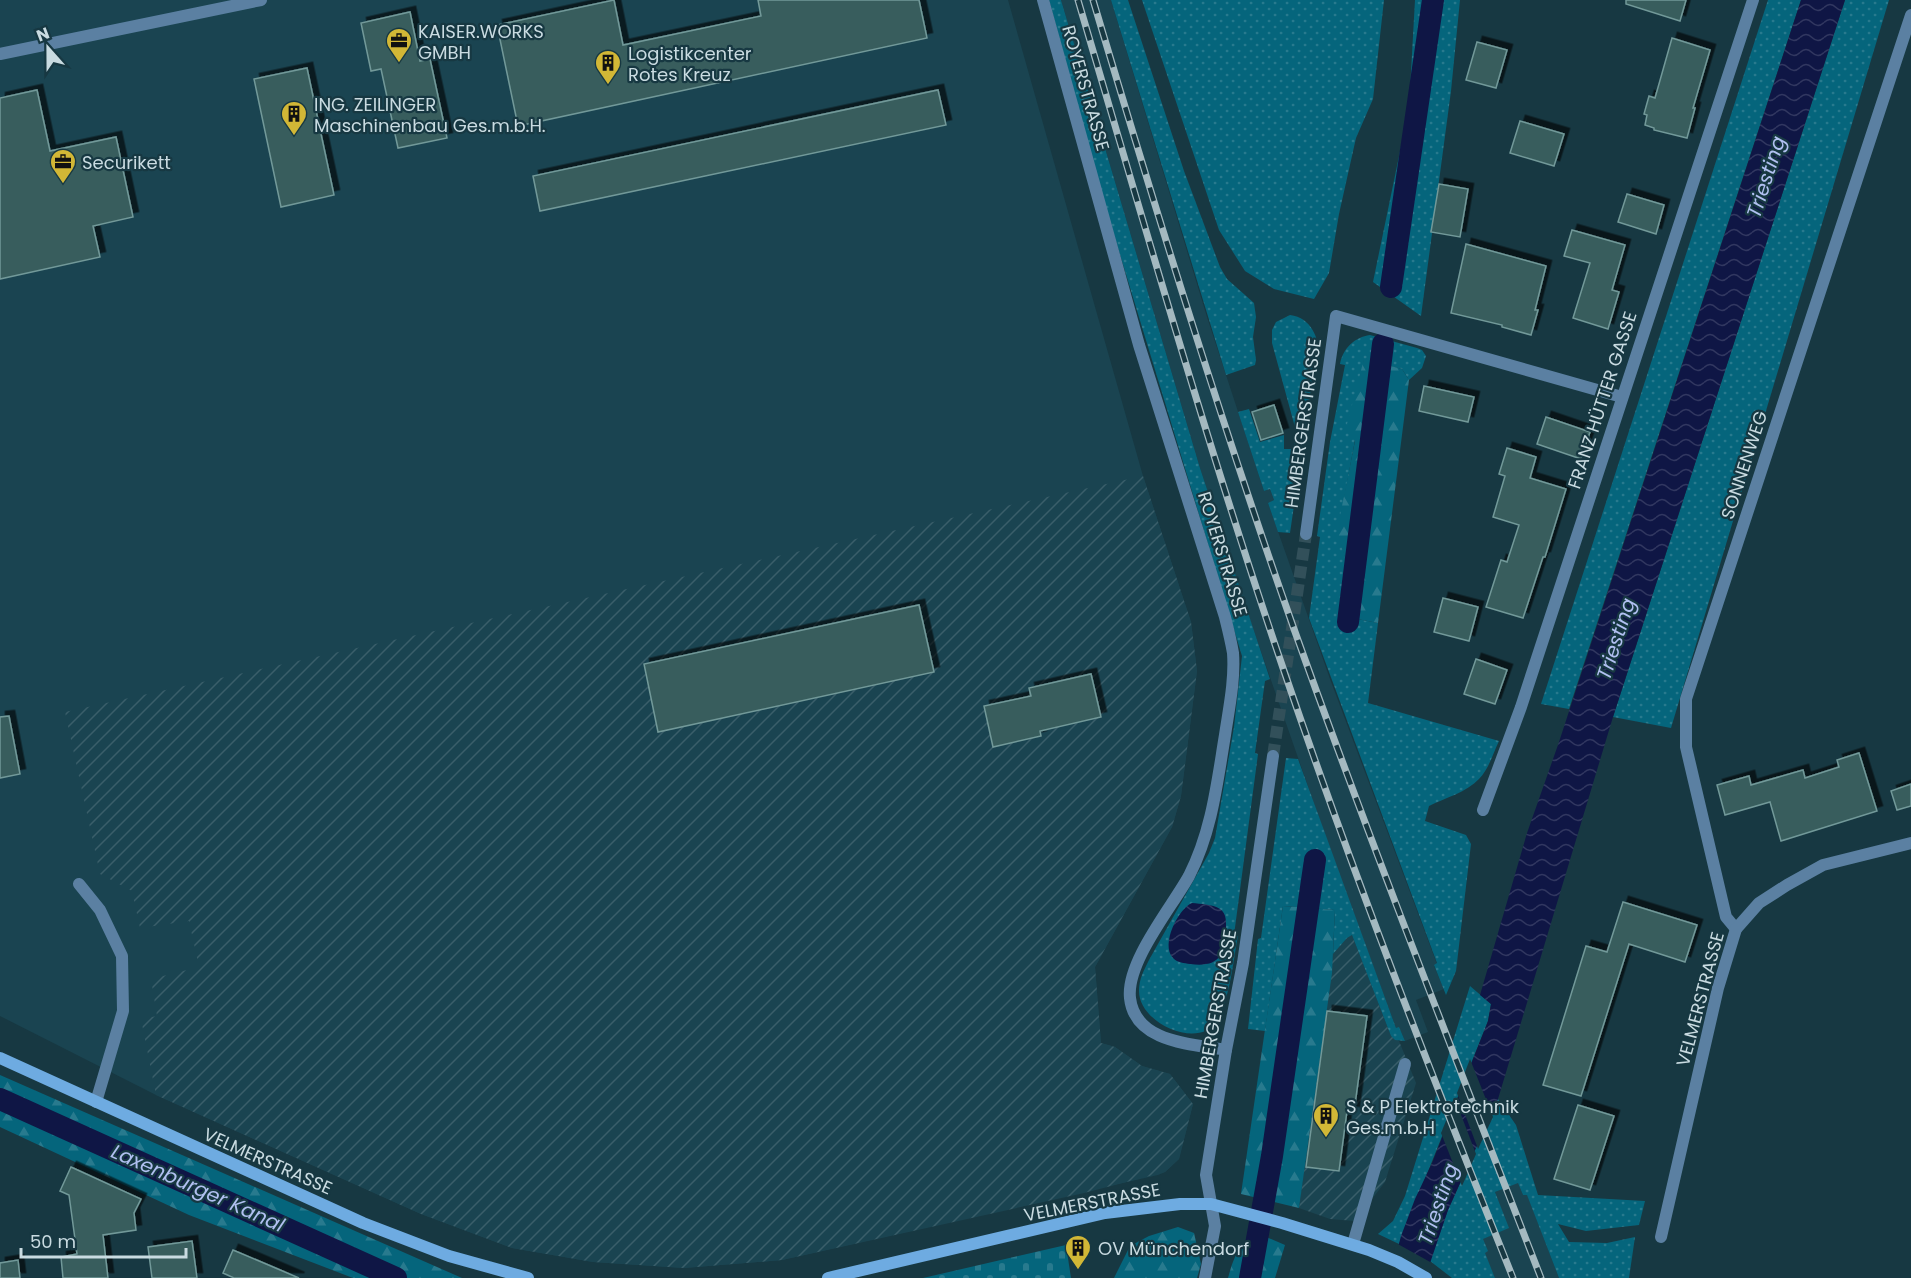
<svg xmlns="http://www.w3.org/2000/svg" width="1911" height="1278" font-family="Poppins,sans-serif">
<defs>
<pattern id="industrial-furrows" width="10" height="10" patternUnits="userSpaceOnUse" patternTransform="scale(1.5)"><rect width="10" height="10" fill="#1a4451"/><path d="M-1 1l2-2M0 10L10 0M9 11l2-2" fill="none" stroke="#3a5e6a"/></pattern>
<pattern id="grass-dots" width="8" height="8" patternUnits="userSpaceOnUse" patternTransform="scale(1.5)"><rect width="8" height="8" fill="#05657c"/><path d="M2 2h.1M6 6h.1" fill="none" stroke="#287a8e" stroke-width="1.8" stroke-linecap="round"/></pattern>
<pattern id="forest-firs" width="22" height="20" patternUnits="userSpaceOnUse" patternTransform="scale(1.5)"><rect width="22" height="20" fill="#05657c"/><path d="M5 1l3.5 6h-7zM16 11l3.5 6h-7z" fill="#287a8e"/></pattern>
<pattern id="cemetery-stones" width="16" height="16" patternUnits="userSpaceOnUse" patternTransform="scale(1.5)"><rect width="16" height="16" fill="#05657c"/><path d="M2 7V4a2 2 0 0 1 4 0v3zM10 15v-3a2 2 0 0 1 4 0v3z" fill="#287a8e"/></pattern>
<pattern id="water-waves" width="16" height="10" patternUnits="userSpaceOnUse" patternTransform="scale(1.5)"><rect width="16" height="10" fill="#0f1645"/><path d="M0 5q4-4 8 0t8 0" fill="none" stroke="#313760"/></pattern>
<filter id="shadow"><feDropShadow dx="5.5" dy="-5.5" stdDeviation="0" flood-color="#0009"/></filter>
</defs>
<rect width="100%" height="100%" fill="#173842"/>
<g fill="#1a4451">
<polygon points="0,0 1008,0 1143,476 1191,622 1197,671 1181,796 1172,827 1095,967 1101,1043 1115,1047 1142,1066 1170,1074 1193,1104 1179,1159 1165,1172 1158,1175 782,1260 684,1268 593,1262 512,1248 421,1214 156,1095 0,1016"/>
<polygon points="1061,0 1111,0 1207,317 1264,491 1270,489 1274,500 1268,503 1330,679 1437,964 1434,966 1444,989 1416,1000 1428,1032 1405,1041 1399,1028 1396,1028 1333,858 1250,620 1200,468"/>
<polygon points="1518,1182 1523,1195 1527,1194 1559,1278 1495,1278 1484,1252 1487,1250 1482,1239 1508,1228 1495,1192"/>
</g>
<g fill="url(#industrial-furrows)">
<polygon points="1143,476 1191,622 1197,671 1181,796 1172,827 1095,967 1101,1043 1115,1047 1142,1066 1170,1074 1193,1104 1179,1159 1165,1172 1084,1193 782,1260 684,1268 593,1262 512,1248 421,1214 156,1095 141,1019 157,1016 151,979 199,967 189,921 140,928 132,891 100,874 65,712"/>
<polygon points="1352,935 1391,1036 1399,1041 1416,1083 1385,1182 1355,1221 1330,1219 1299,1208 1333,954 1347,938"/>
</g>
<g fill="url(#grass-dots)">
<path d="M1049,0H1061L1200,468L1270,679L1265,681L1255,753L1258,754L1234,935L1238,936C1233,961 1230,1000 1216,1022C1199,1049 1139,1024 1139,991C1139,979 1144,970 1149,960L1209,853L1215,838L1234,727L1242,656L1104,202Z"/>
<polygon points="1111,0 1128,0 1184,171 1220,267 1227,279 1254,303 1256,317 1253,337 1256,360 1255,365 1226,375"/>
<polygon points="1142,0 1384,0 1373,99 1356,138 1339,214 1329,273 1314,299 1274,289 1245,271 1219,230"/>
<polygon points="1415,0 1460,0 1451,91 1421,316 1373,282 1409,108"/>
<polygon points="1768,0 1801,0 1569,709 1541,704"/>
<polygon points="1845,0 1889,0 1671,728 1613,717"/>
<path d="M1290,315C1313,318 1320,341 1319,360L1315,361L1290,533L1278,532L1268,503L1274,500L1270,489L1264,491L1238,412L1249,409L1260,442L1284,435V449H1294L1296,431L1272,343V330L1276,322Z"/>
<path d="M1370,335L1417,348L1422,350L1426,356L1422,368L1409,380L1402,369L1364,360L1355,440L1338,531L1348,568L1347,617L1378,623L1368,703L1499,741C1493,753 1489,769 1479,779C1467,792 1445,798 1429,806L1425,821L1466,835L1471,844L1456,971L1446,995L1434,965L1437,963L1309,618L1320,537L1317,536L1330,442L1345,365L1340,364C1343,348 1355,337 1370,335Z"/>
<polygon points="1286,758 1298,759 1396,1028 1399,1027 1405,1041 1395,1040 1391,1036 1352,935 1347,938 1333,954 1335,910 1283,906 1265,1031 1248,1029 1258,939 1261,938"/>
<polygon points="1470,986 1491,1004 1488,1021 1399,1244 1378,1234 1393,1221 1405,1196"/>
<polygon points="1498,1099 1516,1125 1538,1195 1645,1201 1639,1225 1586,1231 1558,1224 1569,1242 1607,1243 1635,1237 1629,1278 1559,1278 1527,1195 1523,1195 1518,1183 1495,1192 1509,1228 1483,1239 1488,1251 1485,1253 1495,1278 1452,1278 1430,1261 1448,1210"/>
</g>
<g fill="url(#forest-firs)">
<polygon points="1364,359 1402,369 1409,380 1378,623 1347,617 1348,568 1337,531 1355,441 1347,424"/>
<polygon points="1283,906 1335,910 1332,973 1299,1208 1241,1194"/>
<polygon points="0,1075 462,1278 353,1278 189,1215 0,1127"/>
<polygon points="1178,1227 1194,1233 1201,1264 1197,1278 1114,1278 1130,1246 1149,1236"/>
<path d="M1264,1236L1285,1245L1275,1278H1228C1235,1253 1238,1244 1264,1236Z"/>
</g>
<polygon fill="url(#cemetery-stones)" points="1066,1245 1071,1278 923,1278"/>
<g fill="url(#water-waves)">
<polygon points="1801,0 1845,0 1613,717 1498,1099 1448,1210 1425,1278 1390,1278 1401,1236 1415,1199 1432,1163 1488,1021 1491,1004 1480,995 1527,833 1559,742"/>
<path d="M1192,903C1201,904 1212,904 1220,909C1227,914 1226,922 1226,930C1226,955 1218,968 1190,964C1184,963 1178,963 1173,958C1160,944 1179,908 1192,903Z"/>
</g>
<g fill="#173842">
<polygon points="1470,1059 1493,1117 1478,1149 1457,1093"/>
<polygon points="1455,1099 1476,1154 1462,1186 1441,1133"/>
<polygon points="1396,1243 1432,1263 1428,1278 1387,1278"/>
</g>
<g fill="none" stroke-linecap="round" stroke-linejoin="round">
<g stroke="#0f1645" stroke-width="22">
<polyline points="1391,287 1433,0"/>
<polyline points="1348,622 1383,344"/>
<polyline points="0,1099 396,1278"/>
<polyline points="1250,1278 1272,1156 1315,860"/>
</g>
</g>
<g fill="#385d5d" stroke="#729999" stroke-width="1.5" filter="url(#shadow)">
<polygon points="614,0 623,45 761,16 758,0 919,0 927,38 518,126 497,25"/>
<polygon points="1626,0 1686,0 1680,21 1626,4"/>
<polygon points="410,12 420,61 430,59 447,138 398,148 381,69 371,71 361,23"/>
<polygon points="1672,38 1710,50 1693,108 1695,108 1687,138 1654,130 1654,128 1645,125 1647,115 1644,114 1649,96 1655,98"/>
<polygon points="1477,42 1507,50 1496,88 1466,80"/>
<polygon points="307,68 334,195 281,207 254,79"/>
<polygon points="37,90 50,151 116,137 133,217 93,226 100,257 0,279 0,98"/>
<polygon points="938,90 946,125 540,211 533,176"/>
<polygon points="1520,121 1564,134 1554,166 1510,153"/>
<polygon points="1439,184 1468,189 1460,237 1431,232"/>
<polygon points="1627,194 1664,205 1656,234 1618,222"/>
<polygon points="1572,230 1625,245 1612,290 1619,292 1608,329 1573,318 1590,263 1564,256"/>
<polygon points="1466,244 1546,266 1535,310 1538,310 1531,335 1502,327 1502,325 1451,313"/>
<polygon points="1424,386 1474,397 1468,422 1419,411"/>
<polygon points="1274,405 1283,433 1261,440 1252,412"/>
<polygon points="1546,417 1590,432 1581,459 1537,444"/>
<polygon points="1507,448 1536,457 1530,478 1566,489 1545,557 1543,557 1523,618 1486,607 1501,560 1507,562 1519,525 1493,517 1505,476 1499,474"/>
<polygon points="1443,598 1478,607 1469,641 1434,632"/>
<polygon points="919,605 934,672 658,732 644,664"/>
<polygon points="1476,659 1507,670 1495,704 1464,694"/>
<polygon points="1091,674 1101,717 1040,731 1041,736 993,747 984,706 1031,696 1029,688"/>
<polygon points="9,716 20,774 0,778 0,717"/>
<polygon points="1859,753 1877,811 1781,841 1770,802 1725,815 1717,785 1749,776 1751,785 1803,770 1805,778 1839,767 1837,760"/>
<polygon points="1911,784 1911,806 1897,810 1891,791"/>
<polygon points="1623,902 1697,925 1685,962 1629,944 1581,1096 1543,1085 1586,946 1607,952"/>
<polygon points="1327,1011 1367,1016 1354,1112 1347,1111 1339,1171 1306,1167"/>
<polygon points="1578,1105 1614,1116 1590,1190 1554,1179"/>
<polygon points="71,1167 141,1199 134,1213 136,1230 103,1235 108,1278 63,1278 61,1257 77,1254 69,1195 60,1191"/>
<polygon points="192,1241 197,1278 152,1278 148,1247"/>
<polygon points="233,1250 299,1278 234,1278 223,1273"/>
<polygon points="18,1260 20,1278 0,1278 0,1263"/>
</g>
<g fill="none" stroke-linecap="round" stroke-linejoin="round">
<polyline stroke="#32505a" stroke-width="12" stroke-dasharray="12 6" stroke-linecap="butt" points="1273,756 1306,534"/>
<g stroke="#5b80a2" stroke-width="12">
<path d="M1043,0L1139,345L1225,617C1228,629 1231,641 1233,653C1235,680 1229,708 1225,735C1217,783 1212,831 1189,876C1172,907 1126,962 1130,998C1135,1043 1192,1044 1226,1050"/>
<polyline points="0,54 261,0"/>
<polyline points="1306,534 1336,316 1622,397"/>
<polyline points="1483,810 1521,707 1753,0"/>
<polyline points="79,884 100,910 122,956 123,1011 96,1102"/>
<polyline points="1736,929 1726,917 1686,747 1686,699 1911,15"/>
<polyline points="1661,1237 1718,988 1736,929 1759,903 1787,885 1823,865 1911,843"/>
<polyline points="1353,1244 1405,1064"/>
<polyline points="1205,1278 1215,1226 1206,1175 1226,1050 1243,963 1273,756"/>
</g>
<g stroke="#6eabe1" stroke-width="12">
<polyline points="0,1058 363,1223 449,1256 528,1278"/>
<polyline points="828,1278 1105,1213 1180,1204 1211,1204 1282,1223 1369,1250 1398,1262 1426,1278"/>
</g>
<defs>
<g id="rail">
<path d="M1078,0C1144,223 1208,448 1283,668C1353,874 1432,1076 1513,1278"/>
<path d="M1093,0C1156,211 1221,422 1294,629C1372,847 1457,1062 1541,1278"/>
</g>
</defs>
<use href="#rail" stroke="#a4b9c0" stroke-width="7"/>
<use href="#rail" stroke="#173842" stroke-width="4.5" stroke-dasharray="14" stroke-linecap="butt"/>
</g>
<defs>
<symbol id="office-pin" viewBox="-11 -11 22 30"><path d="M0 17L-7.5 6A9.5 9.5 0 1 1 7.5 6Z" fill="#d2b736" stroke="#173842"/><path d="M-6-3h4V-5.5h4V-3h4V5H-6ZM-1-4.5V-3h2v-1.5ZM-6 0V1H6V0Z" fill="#111"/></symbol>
<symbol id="building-pin" viewBox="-11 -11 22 30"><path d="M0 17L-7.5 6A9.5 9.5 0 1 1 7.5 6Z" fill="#d2b736" stroke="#173842"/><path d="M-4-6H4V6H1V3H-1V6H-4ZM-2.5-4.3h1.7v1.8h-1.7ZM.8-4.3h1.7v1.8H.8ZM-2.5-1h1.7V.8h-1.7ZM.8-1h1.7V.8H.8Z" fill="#111"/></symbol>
</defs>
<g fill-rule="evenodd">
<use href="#office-pin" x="384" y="26" width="30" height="40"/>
<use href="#building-pin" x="593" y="48" width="30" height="40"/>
<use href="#building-pin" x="279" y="99" width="30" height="40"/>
<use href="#office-pin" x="48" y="147" width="30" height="40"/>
<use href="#building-pin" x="1311" y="1101" width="30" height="40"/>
<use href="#building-pin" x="1063" y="1233" width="30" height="40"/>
</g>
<g text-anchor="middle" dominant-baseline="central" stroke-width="4.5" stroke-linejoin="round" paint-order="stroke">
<g font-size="18" fill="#c9dbe1" stroke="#173842" text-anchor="start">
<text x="418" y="31">KAISER.WORKS<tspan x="418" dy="21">GMBH</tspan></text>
<text x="628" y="53">Logistikcenter<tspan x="628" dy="21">Rotes Kreuz</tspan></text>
<text x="314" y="104">ING. ZEILINGER<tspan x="314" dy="21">Maschinenbau Ges.m.b.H.</tspan></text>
<text x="82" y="162">Securikett</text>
<text x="1346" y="1106">S &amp; P Elektrotechnik<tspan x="1346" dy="21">Ges.m.b.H</tspan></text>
<text x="1098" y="1248">OV Münchendorf</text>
</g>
<g font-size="18" fill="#c9dbe1" stroke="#173842">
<text transform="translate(1086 88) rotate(74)">ROYERSTRASSE</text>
<text transform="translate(1602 400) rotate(-72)">FRANZ HÜTTER GASSE</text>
<text transform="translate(1303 423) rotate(-82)">HIMBERGERSTRASSE</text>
<text transform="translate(1744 465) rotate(-72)">SONNENWEG</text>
<text transform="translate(1223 554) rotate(73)">ROYERSTRASSE</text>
<text transform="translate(1700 999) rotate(-75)">VELMERSTRASSE</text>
<text transform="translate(1215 1014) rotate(-80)">HIMBERGERSTRASSE</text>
<text transform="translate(268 1161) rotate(24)">VELMERSTRASSE</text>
<text transform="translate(1092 1202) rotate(-11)">VELMERSTRASSE</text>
</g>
<g font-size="20" font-style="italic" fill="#b1c0f1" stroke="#173842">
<text transform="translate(1766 177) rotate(-72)">Triesting</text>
<text transform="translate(1616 639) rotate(-72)">Triesting</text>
<text transform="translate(198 1188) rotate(24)">Laxenburger Kanal</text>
<text transform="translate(1438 1204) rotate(-71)">Triesting</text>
</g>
</g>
<g transform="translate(48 48) rotate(339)" stroke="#173842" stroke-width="4.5" paint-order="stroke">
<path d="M0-4.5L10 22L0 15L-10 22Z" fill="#c9dbe1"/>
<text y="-9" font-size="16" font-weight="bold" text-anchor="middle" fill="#c9dbe1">N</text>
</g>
<path d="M21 1248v9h165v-9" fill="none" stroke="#c9dbe1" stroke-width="3"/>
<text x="30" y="1248" font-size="18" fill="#c9dbe1" stroke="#173842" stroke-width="4.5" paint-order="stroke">50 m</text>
</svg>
